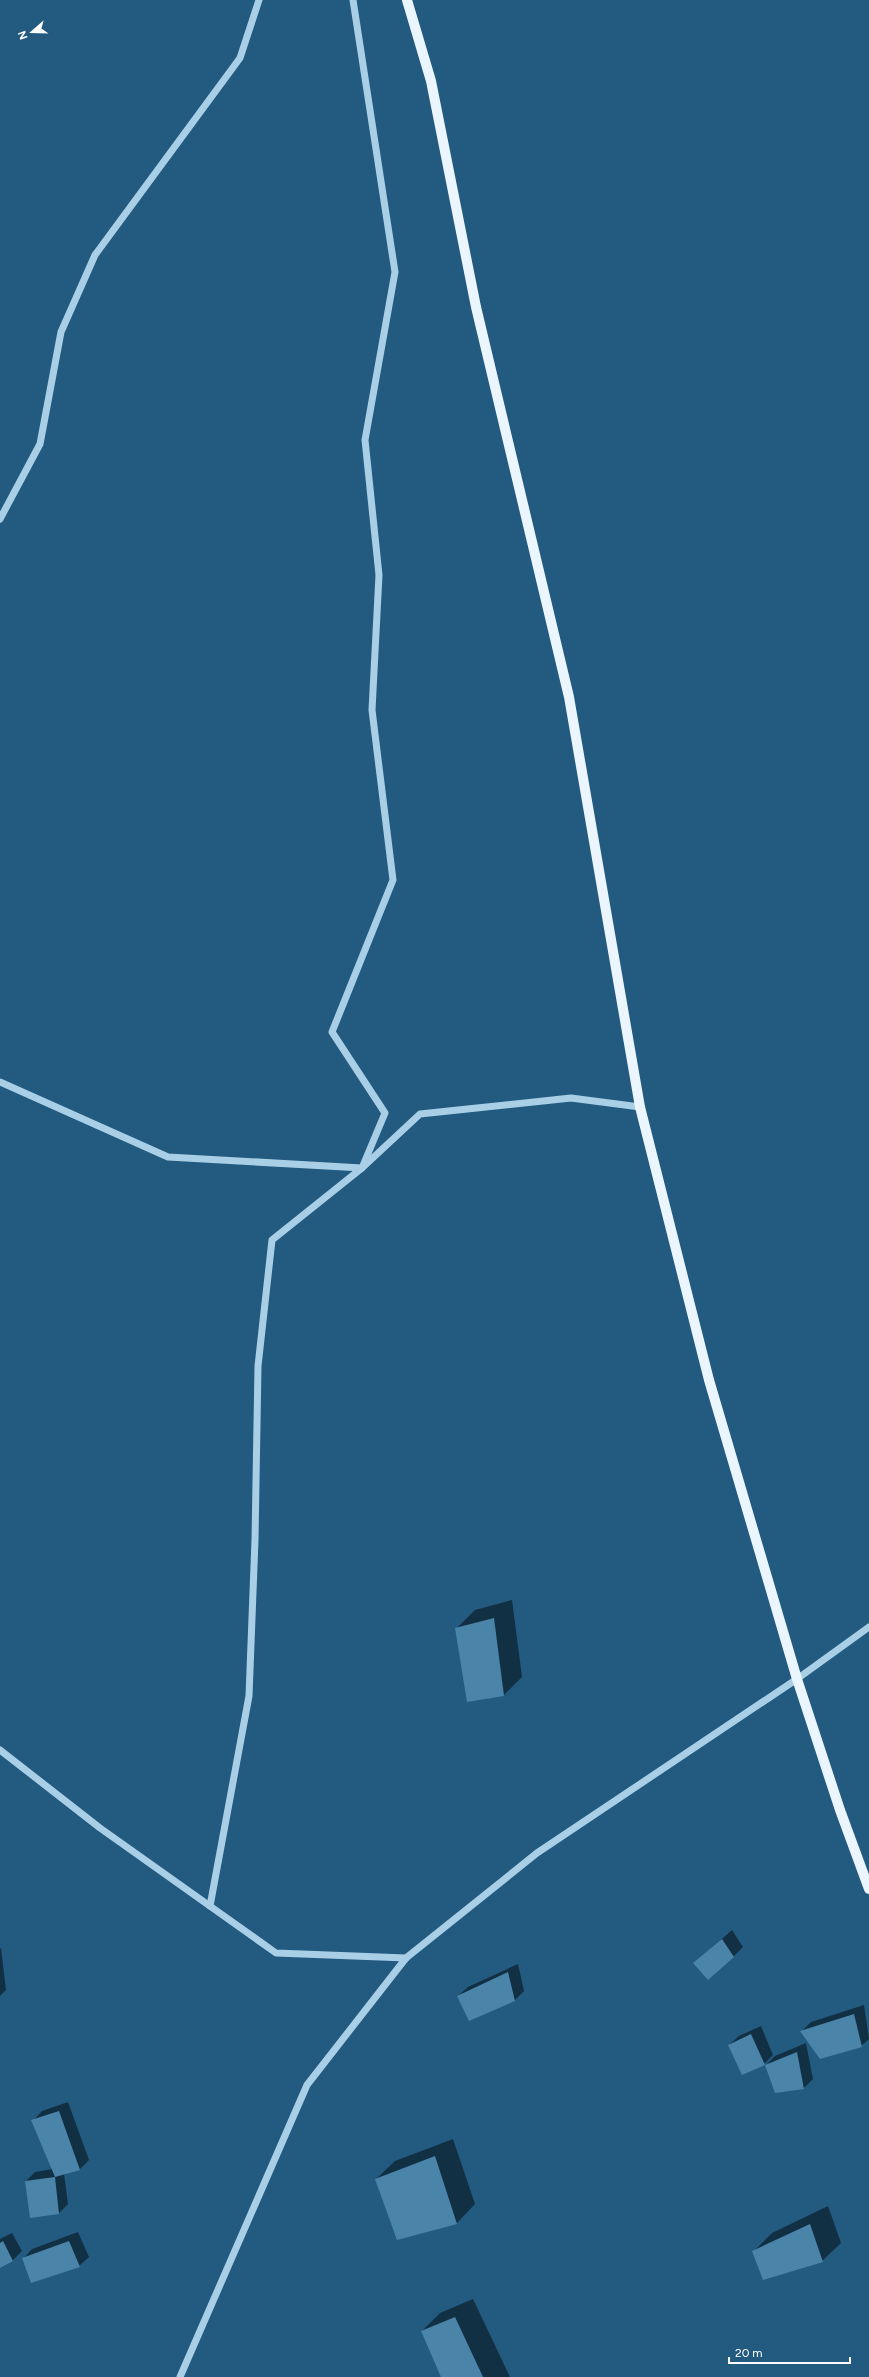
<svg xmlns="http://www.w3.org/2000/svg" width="869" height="2377" font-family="Figtree,sans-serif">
<rect width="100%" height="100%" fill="#235a80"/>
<g fill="#0007">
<polygon points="512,1600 522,1677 504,1695 456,1629 475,1610"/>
<polygon points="732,1930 743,1947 733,1957 695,1963"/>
<polygon points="1,1948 6,1990 0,1996 0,1949"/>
<polygon points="518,1964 524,1991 515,2000 458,1996 468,1987"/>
<polygon points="864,2005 869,2039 861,2046 802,2031 811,2022"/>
<polygon points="761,2026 773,2055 764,2064 729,2045 739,2036"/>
<polygon points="806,2043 813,2079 804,2088 766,2065 775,2056"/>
<polygon points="68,2102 89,2160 80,2169 64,2173 68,2204 59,2213 26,2181 35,2172 53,2169 33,2121 42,2111"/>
<polygon points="453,2139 475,2204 457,2223 398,2239 376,2179 395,2161"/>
<polygon points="828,2206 841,2243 822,2261 754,2251 772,2233"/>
<polygon points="78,2232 89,2257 79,2266 23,2259 32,2249"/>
<polygon points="12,2233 22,2251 13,2260 0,2267 0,2239"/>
<polygon points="473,2299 510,2377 442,2377 422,2331 440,2313"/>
</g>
<g fill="#4b84a9">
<polygon points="494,1618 504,1696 467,1702 455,1628"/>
<polygon points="722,1939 734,1957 708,1980 693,1963"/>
<polygon points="508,1972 515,2001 469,2021 457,1996"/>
<polygon points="854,2014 862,2047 820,2059 800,2031"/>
<polygon points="751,2034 765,2065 797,2052 804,2089 775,2093 765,2065 742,2075 728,2045"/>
<polygon points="59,2111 80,2170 55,2177 59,2214 30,2218 25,2181 55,2177 31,2120"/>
<polygon points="435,2156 457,2224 397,2240 375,2179"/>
<polygon points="810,2224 823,2262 763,2280 752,2251"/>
<polygon points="3,2241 13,2261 0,2268 0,2243"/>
<polygon points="69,2241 80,2267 31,2283 22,2258"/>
<polygon points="455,2317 483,2377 441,2377 421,2331"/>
</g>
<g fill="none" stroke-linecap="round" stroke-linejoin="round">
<g stroke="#a9cfe7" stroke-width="7">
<polyline points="0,519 40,444 61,332 95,255 240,58 259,0"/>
<polyline points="0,1082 168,1157 362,1168 420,1114 571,1098 640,1107"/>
<polyline points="0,1750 100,1828 276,1953 406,1958"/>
<polyline points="210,1906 249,1696 255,1540 258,1366 272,1240 362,1168 385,1113 332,1032 393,880 372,710 379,575 365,440 395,272 353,0"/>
<polyline points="180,2377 307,2085 406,1958 537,1853 797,1679 869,1627"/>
</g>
<polyline stroke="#ebf5fd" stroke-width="10" points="407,0 431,81 476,307 569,697 640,1107 709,1380 797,1679 840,1810 869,1889"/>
</g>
<g transform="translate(32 32) rotate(250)" stroke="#235a80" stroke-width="3" paint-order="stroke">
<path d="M0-3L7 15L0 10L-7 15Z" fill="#ffffff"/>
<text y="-6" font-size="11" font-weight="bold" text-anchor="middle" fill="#ffffff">N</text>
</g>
<path d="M729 2357v6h121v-6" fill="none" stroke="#ffffff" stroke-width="2"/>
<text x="735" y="2357" font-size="12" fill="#ffffff" stroke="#235a80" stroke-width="3" paint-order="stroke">20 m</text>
</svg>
